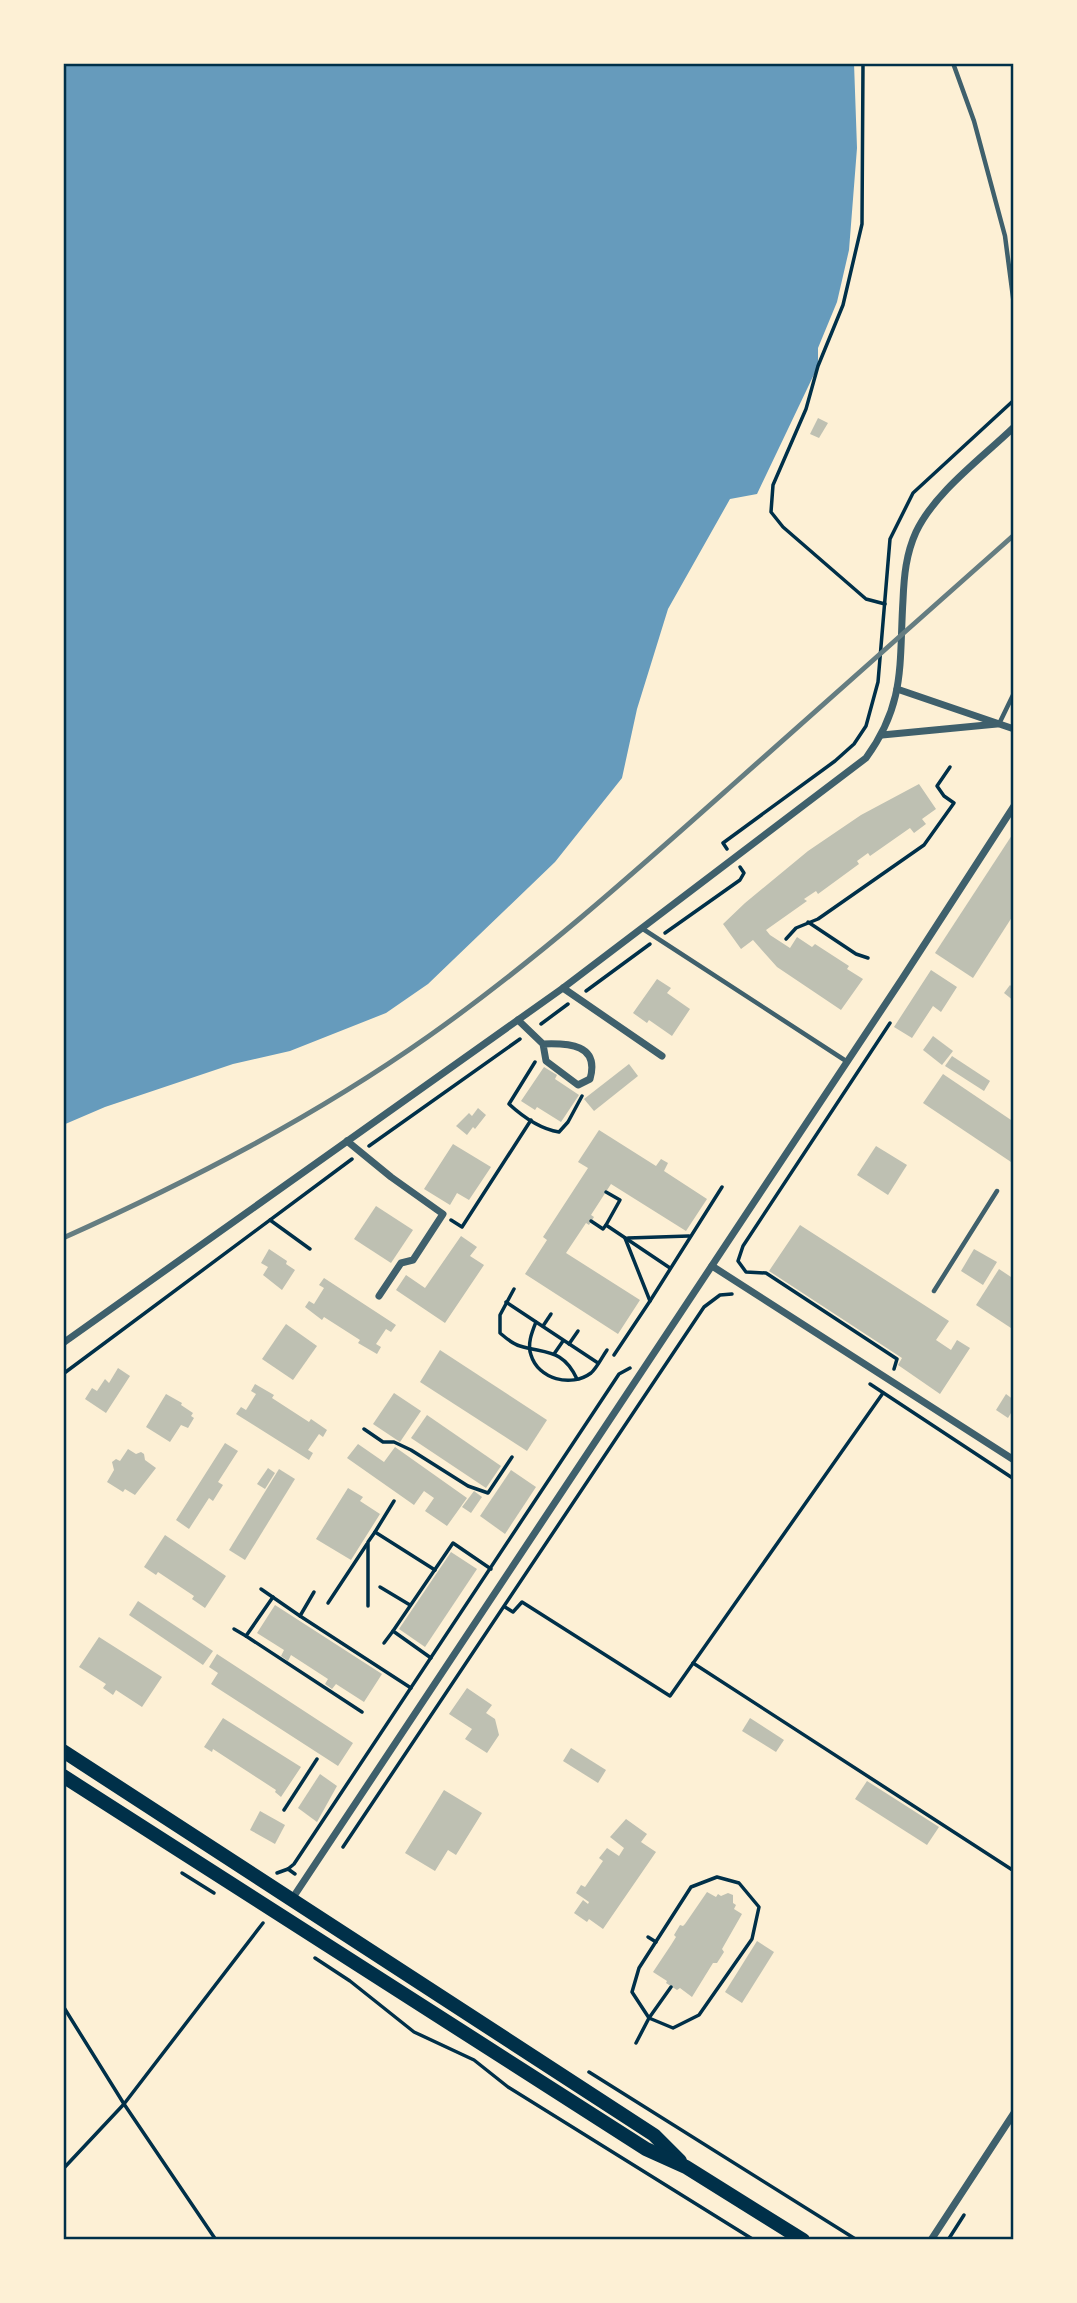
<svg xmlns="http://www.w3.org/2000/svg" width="1077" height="2303" font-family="Signika,sans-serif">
<rect width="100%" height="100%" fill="#fdf0d5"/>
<polygon fill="#669bbc" points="63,63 854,63 857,148 849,250 837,302 818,348 818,366 757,494 730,499 668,609 637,709 622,778 555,862 428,984 386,1013 290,1051 233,1064 105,1107 63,1125"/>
<g fill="#bec0b2">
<polygon points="818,418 828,423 819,438 810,434"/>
<polygon points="919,784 936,809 922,819 926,824 914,833 910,828 870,856 868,853 857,861 859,864 818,894 816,891 804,899 807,901 766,930 770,935 790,948 797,937 812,947 815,944 849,966 847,969 863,979 841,1010 777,967 753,940 741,949 723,924 745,903 808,851 861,815"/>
<polygon points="1014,832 1014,914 973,978 935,953"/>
<polygon points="931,970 957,987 941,1012 933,1006 912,1038 894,1027"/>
<polygon points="657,979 671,988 667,993 690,1009 672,1036 649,1020 647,1023 633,1013"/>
<polygon points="1010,985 1014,989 1014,1001 1004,993"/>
<polygon points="933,1036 953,1051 942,1065 923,1050"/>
<polygon points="952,1056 990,1081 984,1091 945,1066"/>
<polygon points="629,1064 638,1076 594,1111 584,1099"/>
<polygon points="544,1067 557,1075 555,1079 579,1095 561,1122 537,1107 535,1110 521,1101"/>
<polygon points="943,1074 1014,1122 1014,1164 923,1103"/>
<polygon points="478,1108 486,1115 475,1129 473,1127 467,1135 456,1126 469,1113 472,1116"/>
<polygon points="599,1130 656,1166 661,1159 668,1163 664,1171 707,1199 686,1231 611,1184 591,1215 594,1217 589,1225 586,1223 566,1253 640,1300 618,1334 525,1274 547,1240 543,1237 588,1168 578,1162"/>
<polygon points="453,1144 491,1167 469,1200 457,1193 450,1205 424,1189"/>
<polygon points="876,1146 907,1165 888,1195 857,1175"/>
<polygon points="376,1206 413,1230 391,1263 354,1239"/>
<polygon points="800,1225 949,1321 936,1340 951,1350 957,1340 970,1348 940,1394 898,1365 902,1358 769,1271"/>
<polygon points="461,1236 477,1247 470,1256 484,1265 445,1323 396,1290 406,1275 425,1288"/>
<polygon points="269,1249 287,1261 286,1264 295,1270 282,1290 263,1275 268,1267 261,1263"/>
<polygon points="974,1249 997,1262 983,1285 961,1271"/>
<polygon points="999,1269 1014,1279 1014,1330 976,1305"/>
<polygon points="324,1278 396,1325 391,1332 386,1329 376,1344 381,1347 377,1354 358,1343 360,1340 324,1317 322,1320 305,1307 309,1301 314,1304 324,1288 319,1285"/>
<polygon points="286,1324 317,1346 293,1380 262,1359"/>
<polygon points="440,1350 547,1420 527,1451 420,1382"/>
<polygon points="118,1368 130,1376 106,1413 85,1399 92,1388 97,1391 105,1379 109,1383"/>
<polygon points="255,1384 274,1395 272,1398 309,1422 311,1419 327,1430 323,1437 319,1434 308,1450 313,1453 309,1460 236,1414 241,1407 246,1410 256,1394 251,1391"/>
<polygon points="394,1393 421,1411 400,1442 373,1424"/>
<polygon points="166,1394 182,1403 181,1405 193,1413 191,1416 194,1418 188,1428 181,1425 170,1442 146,1427"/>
<polygon points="1006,1394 1014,1400 1014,1408 1008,1418 996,1410"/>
<polygon points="427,1415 501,1466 486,1488 411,1438"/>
<polygon points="225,1443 238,1451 218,1482 223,1485 213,1501 209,1498 189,1529 176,1520"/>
<polygon points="358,1444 384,1462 395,1447 467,1498 447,1526 425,1511 434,1498 424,1491 414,1505 347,1458"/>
<polygon points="128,1449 136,1454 141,1452 144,1454 145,1460 156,1468 135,1495 125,1489 123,1492 107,1482 114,1470 112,1462 116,1459 120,1461"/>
<polygon points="268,1468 275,1473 265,1489 257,1484"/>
<polygon points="279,1469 295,1479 245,1560 229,1550"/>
<polygon points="511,1470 536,1487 505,1534 480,1516"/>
<polygon points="348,1488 363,1497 360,1501 380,1514 351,1560 316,1539"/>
<polygon points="474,1491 482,1497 471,1513 462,1507"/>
<polygon points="165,1535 226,1576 205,1608 192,1599 194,1596 158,1572 156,1575 144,1567"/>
<polygon points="451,1552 477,1569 425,1647 399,1629"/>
<polygon points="138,1601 213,1651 203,1665 129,1615"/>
<polygon points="275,1605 382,1674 364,1702 336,1684 332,1689 325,1684 328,1679 291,1655 288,1661 281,1656 284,1650 257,1633"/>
<polygon points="99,1637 162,1677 142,1707 116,1690 113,1695 103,1688 106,1684 79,1667"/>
<polygon points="217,1654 353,1743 338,1766 211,1684 218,1673 209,1667"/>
<polygon points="467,1688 492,1705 486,1713 495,1719 499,1735 487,1753 465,1739 472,1729 449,1714"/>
<polygon points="223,1718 301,1767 281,1797 275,1792 276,1790 213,1749 212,1752 204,1747"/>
<polygon points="750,1718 784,1740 776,1752 742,1731"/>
<polygon points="571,1748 606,1770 598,1783 563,1761"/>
<polygon points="320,1774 337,1786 317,1822 298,1808"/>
<polygon points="867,1781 939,1827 927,1845 855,1799"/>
<polygon points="444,1790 482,1813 456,1855 448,1850 435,1871 405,1853"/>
<polygon points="260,1811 285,1825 275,1844 250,1830"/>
<polygon points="626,1819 647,1834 641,1842 656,1852 603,1929 589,1919 587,1922 574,1913 583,1900 588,1904 589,1902 576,1893 581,1885 585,1887 603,1861 599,1858 607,1848 619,1856 624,1848 610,1837"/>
<polygon points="707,1892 716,1897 718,1894 721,1896 728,1893 733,1895 733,1903 736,1905 734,1909 742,1914 722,1949 724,1952 717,1963 713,1963 692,1997 680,1988 677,1990 666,1983 667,1981 653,1972 671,1945 676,1937 674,1935 680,1925 683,1926 685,1924"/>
<polygon points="757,1941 774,1952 742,2003 725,1992"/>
</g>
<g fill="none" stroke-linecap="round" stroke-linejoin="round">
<g stroke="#003049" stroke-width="3.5">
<polyline points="863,63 862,224 843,305 818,366 806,409 773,485 771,512 783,527 866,599 885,604"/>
<polyline points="727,849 723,843 835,761 854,744 866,726 878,682 890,539 913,493 1014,400"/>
<polyline points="808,922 856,954 868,958"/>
<polyline points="665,933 740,880 744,873 740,867"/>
<polyline points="786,939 796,928 818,919 924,845 954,803 944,796 937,786 950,767"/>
<polyline points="586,991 650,944"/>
<polyline points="890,1023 743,1246 738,1261 746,1272 766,1273 897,1359 894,1369"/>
<polyline points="541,1024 568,1004"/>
<path d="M535,1062L509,1104C522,1116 541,1129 559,1132L568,1122L582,1096"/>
<polyline points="369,1146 520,1039"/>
<polyline points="270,1220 310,1249"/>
<polyline points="451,1220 462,1227 531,1120"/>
<polyline points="591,1221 603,1229 606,1225 670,1268"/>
<polyline points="606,1225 620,1200 606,1192"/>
<polyline points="628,1238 689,1236"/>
<path d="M514,1289L500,1315V1333C506,1338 512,1344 520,1346C547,1354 563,1349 577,1379"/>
<polyline points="650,1301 722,1187"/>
<polyline points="506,1302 598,1363"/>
<path d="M536,1322C532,1332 527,1344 531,1355C538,1379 571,1388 591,1373C597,1368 602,1357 607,1350"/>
<polyline points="543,1326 551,1314"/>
<polyline points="569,1344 578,1331"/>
<polyline points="554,1354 563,1341"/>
<polyline points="614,1355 650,1301 625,1238"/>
<polyline points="63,1374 352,1159"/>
<polyline points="870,1384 1014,1479"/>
<polyline points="364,1429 383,1442 394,1442 411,1450 468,1486 488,1493 512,1457"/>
<polyline points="375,1532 394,1501"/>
<polyline points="380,1587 410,1605"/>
<polyline points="261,1589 300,1616 314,1592"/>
<polyline points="273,1597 246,1636 362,1712"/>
<polyline points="328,1603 367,1544"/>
<polyline points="368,1606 368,1542 375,1532 435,1570"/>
<polyline points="505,1607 513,1612 522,1602 670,1696 883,1393"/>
<polyline points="300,1616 411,1688"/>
<polyline points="234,1629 246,1636"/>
<polyline points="384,1643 393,1631"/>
<polyline points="431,1658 393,1631 453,1543 491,1569"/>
<polyline points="693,1663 1014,1871"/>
<polyline points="284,1810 317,1759"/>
<polyline points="343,1847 704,1307 720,1295 732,1294"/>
<polyline points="288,1869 294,1864 619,1374 630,1368"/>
<polyline points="182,1873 214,1893"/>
<polyline points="277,1873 288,1869 295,1874"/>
<polygon points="717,1877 739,1883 759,1907 752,1939 699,2015 673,2028 649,2018 632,1992 639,1968 691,1887"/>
<polyline points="648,1937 656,1942"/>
<polyline points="315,1958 350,1981 414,2032 474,2060 508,2087 754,2240"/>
<polyline points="63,2006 124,2104 216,2240"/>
<polyline points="636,2043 649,2018 671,1987"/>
<polyline points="589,2072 857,2240"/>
<polyline points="63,2169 124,2104 263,1923"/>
<polyline points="948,2240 964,2215"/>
</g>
<g stroke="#3f606c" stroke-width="4.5">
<polyline points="953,63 974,121 1005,236 1014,305"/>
<polyline points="999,724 1014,693"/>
<polyline points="643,929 846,1061"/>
<polyline points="934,1291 997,1191"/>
</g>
<g stroke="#3f606c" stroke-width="7">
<polyline points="897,689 1014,729"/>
<polyline points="882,735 997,724"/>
<polyline points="563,988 662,1056"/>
<path d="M518,1020L543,1044L546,1061L578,1085L590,1079C600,1044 568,1043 543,1044"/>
<polyline points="347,1141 391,1177 443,1214 413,1260 401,1263 379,1296"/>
<polyline points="712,1266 1014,1460"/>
<path d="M63,1343L563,988L866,758C906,703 899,664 903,600C904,576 906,554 916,532C935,492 982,458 1014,427"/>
<polyline points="292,1899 902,979 1014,806"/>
<polyline points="931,2240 1014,2113"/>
</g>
<g stroke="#003049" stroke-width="14">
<polyline points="63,1751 654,2135 680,2161"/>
<polyline points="63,1776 646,2149 686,2167 803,2240"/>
</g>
<path stroke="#657d81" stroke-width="5" d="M63,1238C190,1181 314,1117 429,1036C538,959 637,870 737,781C829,699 922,617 1014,535"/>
</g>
<rect width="1077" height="2303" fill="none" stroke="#fdf0d5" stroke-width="130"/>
<rect x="65" y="65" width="947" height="2173" fill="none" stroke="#003049" stroke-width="2.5"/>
</svg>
